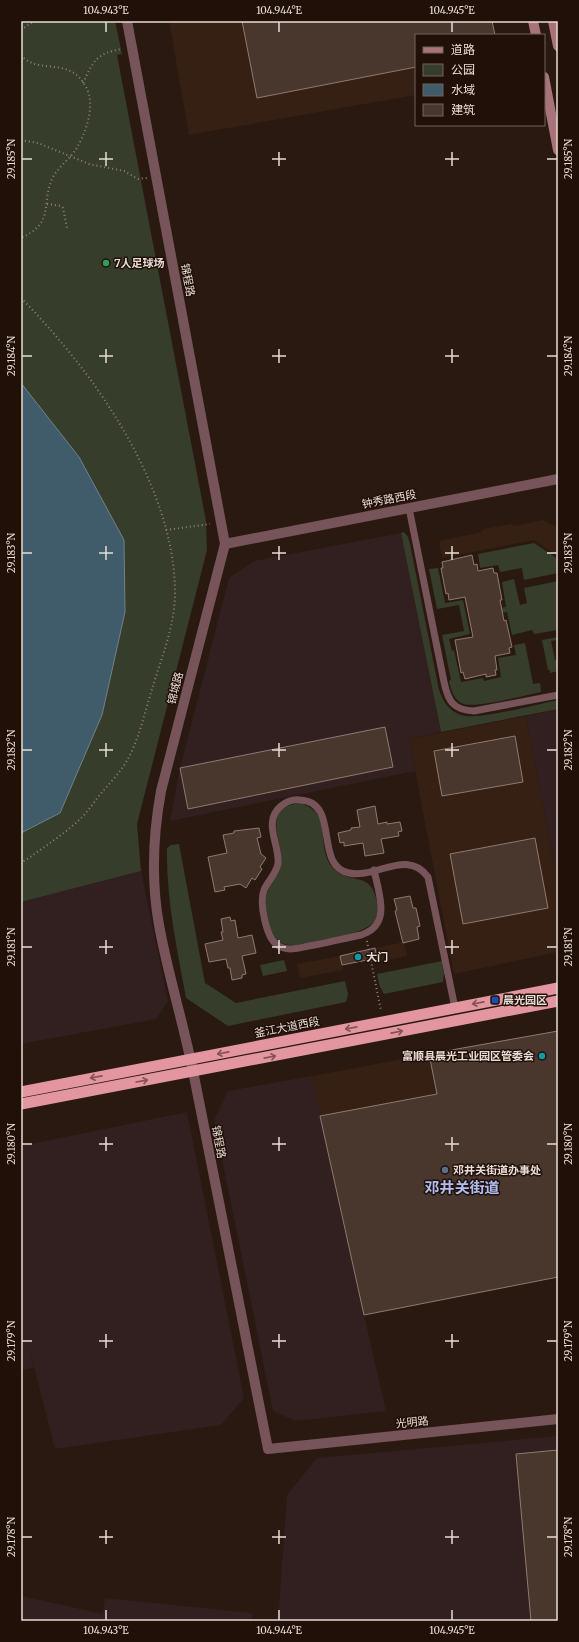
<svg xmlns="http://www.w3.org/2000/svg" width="579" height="1642" font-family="Merriweather,'Noto Sans SC',serif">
<rect width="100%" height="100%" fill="#2a1910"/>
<g fill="#361f13">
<polygon points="169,21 492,21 416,35 416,95 189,135"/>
<polygon points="543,520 558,528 558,556 534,540 442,558 439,541 482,532 482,529 512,524 513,526"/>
<polygon points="526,716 558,884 558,952 454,974 409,739"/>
<polygon points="404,942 407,956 378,962 375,948"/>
<polygon points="340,956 343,970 300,978 297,964"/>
<polygon points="429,1054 437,1094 320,1116 312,1076"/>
</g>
<g fill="#321f20">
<polygon points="401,533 441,732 409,739 415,771 170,821 180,768 229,578 254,561"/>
<polygon points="558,709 558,884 526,716"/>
<polygon points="141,871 168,1001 156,1019 21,1044 21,902"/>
<polygon points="312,1076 343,1223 386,1411 295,1421 273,1411 214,1120 228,1091"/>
<polygon points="187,1112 244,1398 221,1425 55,1449 26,1335 34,1368 21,1370 21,1146"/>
<polygon points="558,1436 558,1621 278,1621 287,1495 317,1458"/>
<polygon points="21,1596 103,1614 105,1598 252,1613 252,1621 21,1621"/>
</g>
<g fill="#363d2a">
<polygon points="21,21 115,21 122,54 117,55 206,521 207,550 137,824 141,871 21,902 21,833 60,813 102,715 125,612 124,540 79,457 21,383"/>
<path d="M404,532L408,537L410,544L439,690C443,701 449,711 461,715C478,721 537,704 558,700V709L441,732L401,533Z"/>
<polygon points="534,543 558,559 558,573 524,580 522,568 500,572 498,565 480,568 478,554"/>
<path d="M438,568L445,603L463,600L470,634L449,639L452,651L454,650L461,682L483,678L484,681L501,677L498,658L516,655L514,645L525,643L533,684L540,683L541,692C525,695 473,710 461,703C453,698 451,689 449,681L451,680L442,635L464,631L459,605L437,609L429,569Z"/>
<polygon points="514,579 520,605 527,603 524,588 558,581 558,630 534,634 532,630 512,635 507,612 486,616 485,611 506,607 502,582"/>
<polygon points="558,637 558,640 551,641 555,660 558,660 558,671 550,673 550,670 548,670 542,640"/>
<path d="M299,803C335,812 314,847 333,868C349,886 371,869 377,902C378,908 378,914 375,920C368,935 313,941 296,945C273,946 271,932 267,914C266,907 264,900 267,893C270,883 279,876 281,866C285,842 259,809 299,803Z"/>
<path d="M179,844L205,983L236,1003L345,981L348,994L346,1002L228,1026L186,998C177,948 166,899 167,848L171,845Z"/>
<polygon points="284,960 287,971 263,976 260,965"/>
<polygon points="442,961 444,973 443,982 384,994 380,987 377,974"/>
</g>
<polygon fill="#405c6b" stroke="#72828b" points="21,383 79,457 124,540 125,612 102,715 60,813 21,833"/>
<g fill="#49362d" stroke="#907a70">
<polygon points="242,21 492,21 495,35 416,35 416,67 257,98"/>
<polygon points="472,555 474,565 477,564 478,571 493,568 494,573 497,573 502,600 500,600 504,621 506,620 512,647 509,648 510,653 495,656 497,670 495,670 496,675 486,677 486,674 465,679 463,672 461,673 455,640 473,637 465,597 449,600 448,593 446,594 441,568 443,568 442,562"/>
<polygon points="385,727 393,767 188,809 180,768"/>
<polygon points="515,736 523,782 442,796 434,751"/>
<polygon points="375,806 378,824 387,822 387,824 400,822 402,831 398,832 399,836 381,839 384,853 365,856 363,843 344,846 344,842 340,843 338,833 351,830 351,828 360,827 357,810"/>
<polygon points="259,828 261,837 257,838 261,854 266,858 260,867 262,869 255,880 252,878 246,888 240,884 224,887 225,890 215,892 208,857 227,853 223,835 234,833 234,831"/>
<polygon points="535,838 548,908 463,924 450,854"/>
<polygon points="410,896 413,908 416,908 420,926 417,927 419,939 403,943 395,911 397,910 394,899"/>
<polygon points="230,917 231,921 235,920 238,938 252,935 256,953 242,956 246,974 242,975 242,978 232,980 230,968 228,968 226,959 209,962 205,944 223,940 221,932 223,932 221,919"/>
<polygon points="375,948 377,958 342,965 340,956"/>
<polygon points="558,1031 558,1277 364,1315 320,1116 437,1094 429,1054"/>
<polygon points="558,1450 558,1621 531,1621 516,1454"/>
</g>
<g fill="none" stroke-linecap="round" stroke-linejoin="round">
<g stroke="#90827b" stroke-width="2" stroke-dasharray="1 3" stroke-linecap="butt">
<polyline points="21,30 34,21"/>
<path d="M21,55C39,76 69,55 86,87C96,105 86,133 76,149C70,159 59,166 53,177C40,204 56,222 21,238"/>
<path d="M83,83C93,61 97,53 122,49"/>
<polyline points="21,140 38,143 89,164 124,171 138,179 147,178"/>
<polyline points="47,204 61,206 63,208 67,228"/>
<path d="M21,298C93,371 175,486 175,593C175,625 162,656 153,686C145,711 139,741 125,764C117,776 107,786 98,797C92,805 86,814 79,820C63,835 44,847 26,860L21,862"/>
<polyline points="166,530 210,524"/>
<polyline points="367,941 381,1011"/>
</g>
<g stroke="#765459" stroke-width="7">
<path d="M409,508L444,682C448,701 453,710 474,711L558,695"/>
<path d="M374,870C379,894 392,925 361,935C346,938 330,942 314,945C306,946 298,949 290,949C285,949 280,947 276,944C266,936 259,902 264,890C268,881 276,874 278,864C280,844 262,822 281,806C286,802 293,799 300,800C341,802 313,866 349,873C376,879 407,848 428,877L455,1008"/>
</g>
<g stroke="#765459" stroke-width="10">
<path d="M127,21L225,544L161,791C153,835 151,880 159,925C168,975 184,1025 194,1076C219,1200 244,1324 268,1449L558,1419"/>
<polyline points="225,544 558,479"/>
</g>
<g stroke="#a9737b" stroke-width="10">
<polyline points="533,21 536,35"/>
<polyline points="553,21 558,46"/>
<polyline points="544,77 558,150"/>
</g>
<g stroke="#e396a0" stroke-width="11">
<polyline points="21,1092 558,988"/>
<polyline points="21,1104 558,1001"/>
</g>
</g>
<defs><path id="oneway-shaft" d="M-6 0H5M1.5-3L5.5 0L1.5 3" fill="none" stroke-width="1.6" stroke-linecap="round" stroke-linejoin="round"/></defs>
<g stroke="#825354">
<use href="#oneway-shaft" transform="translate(478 1003) rotate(169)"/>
<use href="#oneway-shaft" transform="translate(351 1028) rotate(169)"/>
<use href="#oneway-shaft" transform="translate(397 1032) rotate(-11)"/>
<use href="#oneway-shaft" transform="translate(223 1053) rotate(169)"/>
<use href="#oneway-shaft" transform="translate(270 1057) rotate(-11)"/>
<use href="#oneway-shaft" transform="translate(96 1077) rotate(169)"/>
<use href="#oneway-shaft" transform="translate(142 1081) rotate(-10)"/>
</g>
<path fill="none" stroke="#e8dcd6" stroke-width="1.5" d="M106,22V32M279,22V32M452,22V32M106,152V166M279,152V166M452,152V166M22,159H32M99,159H113M272,159H286M445,159H459M547,159H557M106,349V363M279,349V363M452,349V363M22,356H32M99,356H113M272,356H286M445,356H459M547,356H557M106,546V560M279,546V560M452,546V560M22,553H32M99,553H113M272,553H286M445,553H459M547,553H557M106,743V757M279,743V757M452,743V757M22,750H32M99,750H113M272,750H286M445,750H459M547,750H557M106,940V954M279,940V954M452,940V954M22,947H32M99,947H113M272,947H286M445,947H459M547,947H557M106,1137V1151M279,1137V1151M452,1137V1151M22,1144H32M99,1144H113M272,1144H286M445,1144H459M547,1144H557M106,1334V1348M279,1334V1348M452,1334V1348M22,1341H32M99,1341H113M272,1341H286M445,1341H459M547,1341H557M106,1530V1544M279,1530V1544M452,1530V1544M22,1537H32M99,1537H113M272,1537H286M445,1537H459M547,1537H557M106,1610V1620M279,1610V1620M452,1610V1620"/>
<circle fill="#2e9e5b" stroke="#201008" stroke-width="1.5" cx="106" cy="263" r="4"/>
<g fill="#0f9aa8" stroke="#201008" stroke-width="1.5">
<circle cx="358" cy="957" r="4"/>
<circle cx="542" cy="1056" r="4"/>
</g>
<rect fill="#1a4fb4" stroke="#201008" stroke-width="1.5" x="491" y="996" width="8" height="8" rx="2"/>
<circle fill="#5c6f8a" stroke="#201008" stroke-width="1.5" cx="445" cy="1170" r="4"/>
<g text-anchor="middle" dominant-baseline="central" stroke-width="3" stroke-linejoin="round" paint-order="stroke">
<g font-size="11" font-weight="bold" fill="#e8dcd6" stroke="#201008" text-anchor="start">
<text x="114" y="263">7人足球场</text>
<text x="366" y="957">大门</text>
<text x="503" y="1000">晨光园区</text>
<text x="534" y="1056" text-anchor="end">富顺县晨光工业园区管委会</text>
<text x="453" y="1170">邓井关街道办事处</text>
</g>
<g font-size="11" fill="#e8dcd6" stroke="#201008">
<text transform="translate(188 280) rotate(79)">锦程路</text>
<text transform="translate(389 499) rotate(-11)">钟秀路西段</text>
<text transform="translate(175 688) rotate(-76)">锦城路</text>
<text transform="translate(287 1027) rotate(-11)">釜江大道西段</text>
<text transform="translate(219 1142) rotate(79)">锦程路</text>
<text transform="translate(412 1422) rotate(-6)">光明路</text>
</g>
<g font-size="15" font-weight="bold" fill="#afbdf4" stroke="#201008">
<text x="462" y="1187">邓井关街道</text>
</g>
</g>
<rect width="579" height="1642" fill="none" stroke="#201008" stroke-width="44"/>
<rect x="415" y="34" width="130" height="92" fill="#201008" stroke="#70625a"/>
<rect x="423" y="47" width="20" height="6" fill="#a9737b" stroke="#70625a"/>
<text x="451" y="54" font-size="12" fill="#e8dcd6">道路</text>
<rect x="423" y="64" width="20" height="12" fill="#363d2a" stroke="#70625a"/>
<text x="451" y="74" font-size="12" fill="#e8dcd6">公园</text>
<rect x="423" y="84" width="20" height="12" fill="#405c6b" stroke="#70625a"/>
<text x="451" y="94" font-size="12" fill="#e8dcd6">水域</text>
<rect x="423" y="104" width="20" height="12" fill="#49362d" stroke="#70625a"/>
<text x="451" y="114" font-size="12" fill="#e8dcd6">建筑</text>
<rect x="22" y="22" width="535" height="1598" fill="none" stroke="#e8dcd6" stroke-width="1.5"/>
<g font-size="10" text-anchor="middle" fill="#e8dcd6">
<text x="106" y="14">104.943°E</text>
<text x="279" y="14">104.944°E</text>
<text x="452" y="14">104.945°E</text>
<text transform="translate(11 159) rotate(-90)" y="4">29.185°N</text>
<text transform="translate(568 159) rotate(-90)" y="4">29.185°N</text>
<text transform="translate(11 356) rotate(-90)" y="4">29.184°N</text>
<text transform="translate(568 356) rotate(-90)" y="4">29.184°N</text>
<text transform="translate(11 553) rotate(-90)" y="4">29.183°N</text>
<text transform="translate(568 553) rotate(-90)" y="4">29.183°N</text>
<text transform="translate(11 750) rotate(-90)" y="4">29.182°N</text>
<text transform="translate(568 750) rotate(-90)" y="4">29.182°N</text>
<text transform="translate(11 947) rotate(-90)" y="4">29.181°N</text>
<text transform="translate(568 947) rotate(-90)" y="4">29.181°N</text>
<text transform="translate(11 1144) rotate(-90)" y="4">29.180°N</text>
<text transform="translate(568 1144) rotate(-90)" y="4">29.180°N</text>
<text transform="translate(11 1341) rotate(-90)" y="4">29.179°N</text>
<text transform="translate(568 1341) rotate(-90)" y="4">29.179°N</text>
<text transform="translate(11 1537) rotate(-90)" y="4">29.178°N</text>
<text transform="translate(568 1537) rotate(-90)" y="4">29.178°N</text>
<text x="106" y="1634">104.943°E</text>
<text x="279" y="1634">104.944°E</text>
<text x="452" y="1634">104.945°E</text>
</g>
</svg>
